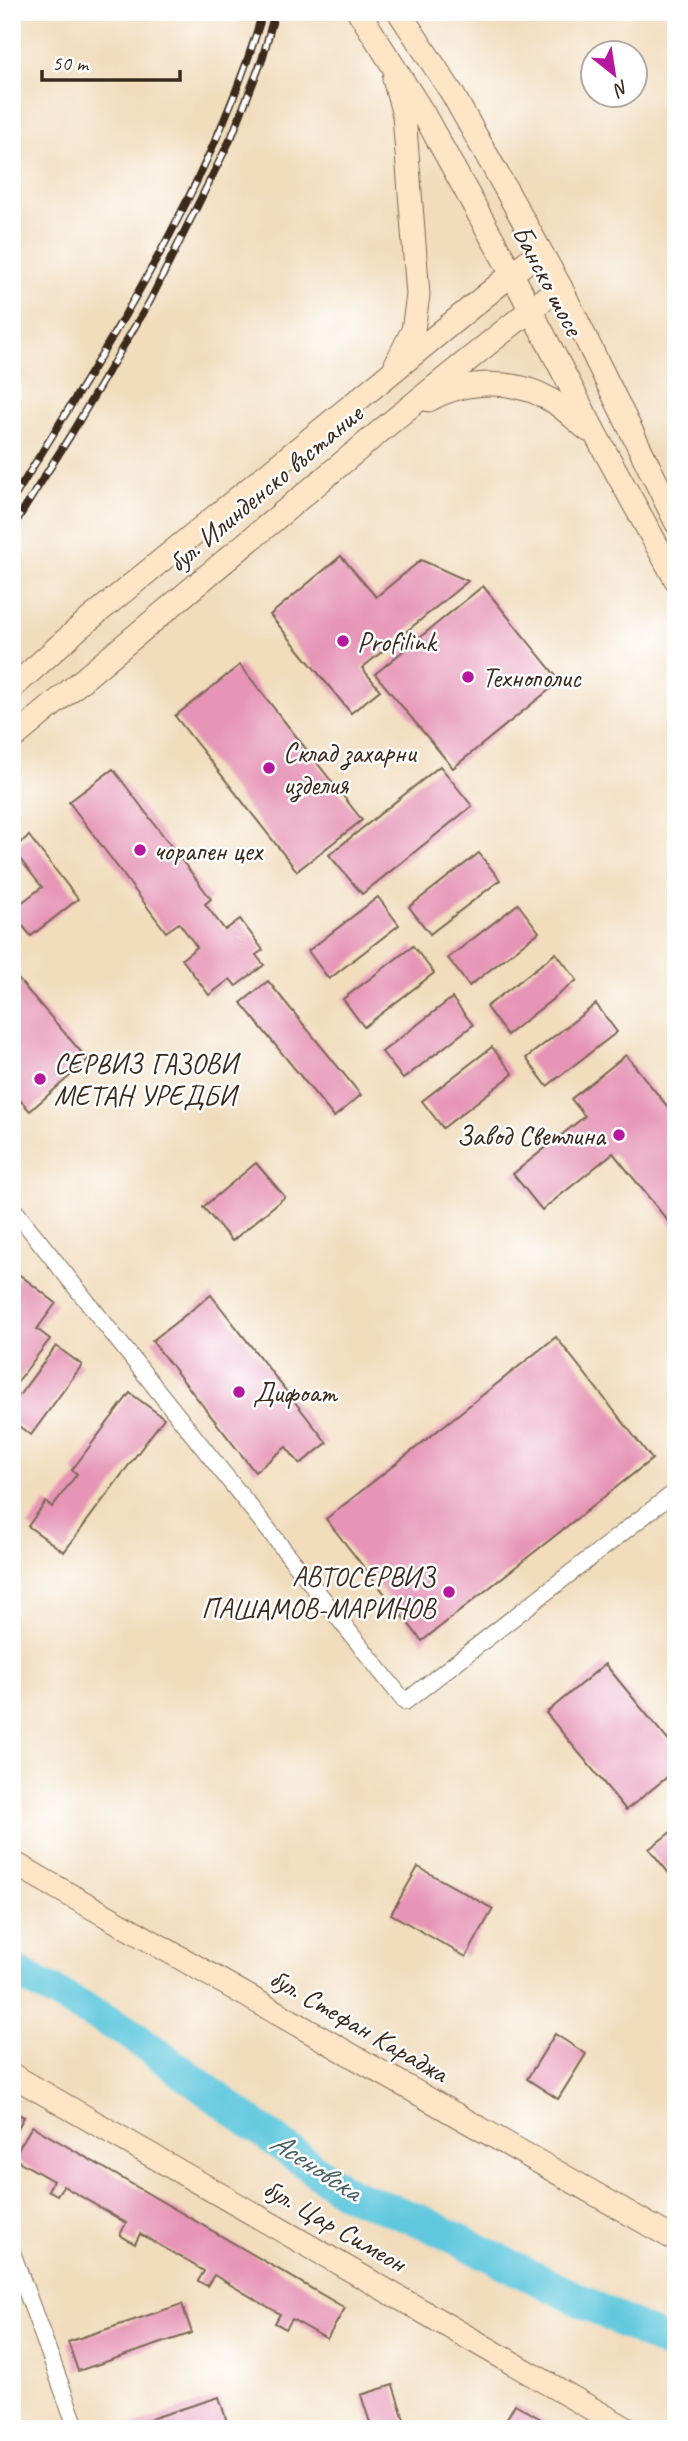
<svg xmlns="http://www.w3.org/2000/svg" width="688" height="2441" font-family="Caveat,sans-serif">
<rect width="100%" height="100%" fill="#fff"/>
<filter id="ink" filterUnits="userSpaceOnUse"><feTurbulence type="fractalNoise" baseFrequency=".0143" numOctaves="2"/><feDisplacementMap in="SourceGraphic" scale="14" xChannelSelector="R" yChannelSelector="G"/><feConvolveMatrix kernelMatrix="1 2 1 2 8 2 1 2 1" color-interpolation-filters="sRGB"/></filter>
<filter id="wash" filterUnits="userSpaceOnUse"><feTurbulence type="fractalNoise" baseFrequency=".00686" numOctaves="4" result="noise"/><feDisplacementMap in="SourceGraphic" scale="28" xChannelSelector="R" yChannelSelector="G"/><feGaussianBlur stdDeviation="1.57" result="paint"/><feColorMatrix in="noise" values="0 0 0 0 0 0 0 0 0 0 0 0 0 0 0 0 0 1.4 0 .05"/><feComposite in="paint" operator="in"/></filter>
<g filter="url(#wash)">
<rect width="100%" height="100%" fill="#f1dcbc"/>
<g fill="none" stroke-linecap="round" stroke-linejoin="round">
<polyline stroke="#61c8de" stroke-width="33" points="12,1970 128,2032 345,2192 423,2222 676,2348"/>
</g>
<g id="blocks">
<g fill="#e695b6">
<polygon points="341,556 376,597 421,560 468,581 362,668 380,690 351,713 270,615"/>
<polygon points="483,586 560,681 453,768 375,674"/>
<polygon points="240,665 362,820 297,871 175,716"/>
<polygon points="440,766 472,806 362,894 329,855"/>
<polygon points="113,769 211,899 205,904 225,930 240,919 263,950 256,955 264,965 236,986 230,979 209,995 182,959 197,947 179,923 166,932 69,802"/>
<polygon points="29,836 78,899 31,936 12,913 12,910 42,887 12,849"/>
<polygon points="479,853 500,880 430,934 409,907"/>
<polygon points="378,897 399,925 329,979 308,951"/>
<polygon points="518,904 539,932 469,986 448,958"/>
<polygon points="413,946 434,973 364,1027 343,999"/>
<polygon points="556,953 577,980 507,1035 486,1007"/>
<polygon points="12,972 88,1060 30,1111 12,1091"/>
<polygon points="268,981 361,1095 334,1117 241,1003"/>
<polygon points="452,998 473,1025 403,1079 382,1052"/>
<polygon points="596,1004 617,1032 547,1086 526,1058"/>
<polygon points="492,1047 513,1074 443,1128 422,1101"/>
<polygon points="626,1055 676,1117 676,1231 613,1153 542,1210 513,1174 585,1116 571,1099"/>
<polygon points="256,1163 285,1197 232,1241 203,1207"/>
<polygon points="20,1275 56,1303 37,1329 50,1339 12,1389 12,1286"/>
<polygon points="211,1295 327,1443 300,1464 286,1447 255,1472 152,1341"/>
<polygon points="556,1337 652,1459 422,1641 326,1519"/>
<polygon points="56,1346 82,1365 31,1435 12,1421 12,1405"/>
<polygon points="130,1393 164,1418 64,1552 28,1526 46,1502 52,1507 77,1474 72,1470"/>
<polygon points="605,1664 676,1750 676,1770 626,1810 546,1713"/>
<polygon points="676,1828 676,1882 649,1849"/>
<polygon points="418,1867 493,1909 466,1957 391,1914"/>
<polygon points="555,2034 586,2054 558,2099 527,2079"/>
<polygon points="12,2111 24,2117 12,2139"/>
<polygon points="32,2126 345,2308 327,2339 292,2319 286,2329 275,2323 280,2314 214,2275 207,2286 198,2281 204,2271 140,2234 135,2244 120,2235 126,2223 63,2186 57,2195 48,2190 53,2181 13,2158"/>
<polygon points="182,2304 192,2333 78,2371 68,2342"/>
<polygon points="393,2385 407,2429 372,2429 361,2395"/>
<polygon points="219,2397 229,2428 123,2429 122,2428"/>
<polygon points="515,2404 558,2429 501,2429"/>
</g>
</g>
</g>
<g filter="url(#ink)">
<use href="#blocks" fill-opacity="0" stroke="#7b6855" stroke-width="2"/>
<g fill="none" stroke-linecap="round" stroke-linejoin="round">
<defs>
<g id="minor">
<polyline points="12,1207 405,1702 676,1491"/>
<polyline points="12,2252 77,2429"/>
</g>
<g id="secondary">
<polyline points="359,12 423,113 512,274 597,437 676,580"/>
<polyline points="399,12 452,93 560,286 676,522"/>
<polyline points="394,79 404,115 418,295 413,330 396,364"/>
<path d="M429,400C466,379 518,378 554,402C566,410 577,421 588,430"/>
<polyline points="12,688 80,627 540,251"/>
<polyline points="12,739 396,418 560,286"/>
<polyline points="12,1862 676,2240"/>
<polyline points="12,2075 627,2429"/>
</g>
</defs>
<use href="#minor" stroke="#7b6855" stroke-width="18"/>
<use href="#secondary" stroke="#7b6855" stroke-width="25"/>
<use href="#minor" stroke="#fff" stroke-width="16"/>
<use href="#secondary" stroke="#fde5c5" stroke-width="23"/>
<defs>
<g id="rail">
<path d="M12,501C107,345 211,189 263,12"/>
<polyline points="12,528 70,436 150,301 232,136 262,60 275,12"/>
</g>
</defs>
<use href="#rail" stroke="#3b2a1e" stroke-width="8"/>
<use href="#rail" stroke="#fff" stroke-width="5" stroke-dasharray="16" stroke-linecap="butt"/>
</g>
</g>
<g fill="#b5179e" stroke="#fff" stroke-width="2.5">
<circle cx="343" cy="641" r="7"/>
<circle cx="468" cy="677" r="7"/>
<circle cx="269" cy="768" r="7"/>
<circle cx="140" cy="850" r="7"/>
<circle cx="40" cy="1079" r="7"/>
<circle cx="619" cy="1135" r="7"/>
<circle cx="239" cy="1392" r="7"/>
<circle cx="449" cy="1592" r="7"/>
</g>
<g text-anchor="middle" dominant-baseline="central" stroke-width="5" stroke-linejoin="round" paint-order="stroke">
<g font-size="28" fill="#3b2a1e" stroke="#fff">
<text transform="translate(548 280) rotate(62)">Банско шосе</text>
<text transform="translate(265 488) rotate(-40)">бул. Илинденско въстание</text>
<text transform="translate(359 2025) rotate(30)">бул. Стефан Караджа</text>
<text transform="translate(335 2225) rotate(30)">бул. Цар Симеон</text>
</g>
<g font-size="28" fill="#3b2a1e" stroke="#fff" text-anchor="start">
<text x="357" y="641">Profilink</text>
<text x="482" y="677">Технополис</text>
<text x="283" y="752">Склад захарни<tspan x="283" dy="32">изделия</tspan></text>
<text x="154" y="850">чорапен цех</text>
<text x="54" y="1063">СЕРВИЗ ГАЗОВИ<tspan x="54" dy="32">МЕТАН УРЕДБИ</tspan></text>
<text x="605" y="1135" text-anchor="end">Завод Светлина</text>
<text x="253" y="1392">Дифоат</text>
<text x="435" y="1576" text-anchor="end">АВТОСЕРВИЗ<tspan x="435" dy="32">ПАШАМОВ-МАРИНОВ</tspan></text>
</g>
<g font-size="30" font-style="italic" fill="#486161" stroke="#fff">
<text transform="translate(316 2166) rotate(33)">Асеновска</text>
</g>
</g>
<rect width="688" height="2441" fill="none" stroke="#fff" stroke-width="42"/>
<g transform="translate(614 74) rotate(150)"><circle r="33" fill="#ffffff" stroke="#b1aaa5" stroke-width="2"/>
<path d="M0-5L12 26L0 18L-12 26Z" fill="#b5179e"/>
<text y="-10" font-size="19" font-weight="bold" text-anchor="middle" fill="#3b2a1e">N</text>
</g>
<path d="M42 70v10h138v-10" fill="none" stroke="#3b2a1e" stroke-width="3.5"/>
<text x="52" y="70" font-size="21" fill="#3b2a1e" stroke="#ffffff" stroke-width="5" paint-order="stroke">50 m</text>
</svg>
